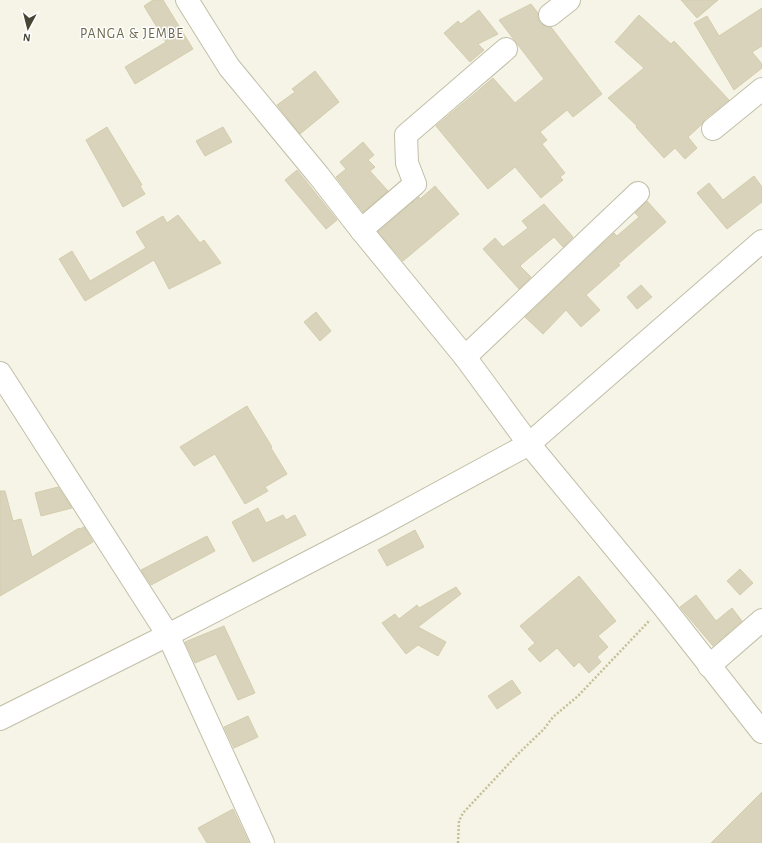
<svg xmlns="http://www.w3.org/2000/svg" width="762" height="843" font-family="'Alegreya Sans',sans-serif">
<rect width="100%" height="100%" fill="#f5f4e6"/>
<g fill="#d8d3ba" stroke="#d4cdad">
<polygon points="153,0 163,0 193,49 135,84 125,67 166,42 144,6"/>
<polygon points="681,0 718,0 697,18"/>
<polygon points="531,4 538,13 538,17 540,23 545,26 550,28 551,27 602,94 573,117 567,110 540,132 547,140 542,144 565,173 560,177 563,180 541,198 515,167 488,189 436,126 493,78 515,103 544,79 499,20"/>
<polygon points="762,8 762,46 752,52 762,64 762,68 734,90 694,23 707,16 719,36"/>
<polygon points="479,10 498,34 478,44 484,50 470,62 444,33 458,21 461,24"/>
<polygon points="639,15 671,44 674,41 729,100 705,119 701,125 688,137 697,148 685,159 675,148 664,158 636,127 637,126 608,98 644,68 615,42"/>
<polygon points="315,71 339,102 300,134 277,105 295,92 292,89"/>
<polygon points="107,127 142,185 140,186 145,194 123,207 86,140"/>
<polygon points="223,127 232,142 205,156 196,141"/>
<polygon points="363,142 374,155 368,160 375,167 370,171 388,191 363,212 336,177 346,169 340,162"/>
<polygon points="297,170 337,220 326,229 285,180"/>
<polygon points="754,176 762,187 762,202 727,229 697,193 709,183 723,200"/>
<polygon points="435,186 459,214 403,261 378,232 419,197 420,199"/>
<polygon points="647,201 666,222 618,264 620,265 586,295 600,310 581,327 566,310 543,334 525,317 614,233 617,236 639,217 635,213"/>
<polygon points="544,204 573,237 563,247 554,237 523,263 520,266 531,277 519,289 483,249 495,238 503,247 528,228 522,221"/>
<polygon points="178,215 200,243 204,240 221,263 169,289 154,260 85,301 59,259 72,251 90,281 146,248 136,232 163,216 167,223"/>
<polygon points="641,285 652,297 637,309 627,297"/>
<polygon points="316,312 331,331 320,341 304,322"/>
<polygon points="247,406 272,447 271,448 287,474 265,487 268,491 245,504 215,454 194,466 180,447"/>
<polygon points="58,487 72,508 41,516 35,493"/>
<polygon points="0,491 5,491 13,521 21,519 32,557 79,528 80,529 84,527 93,542 0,596"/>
<polygon points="258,508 266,523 283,515 286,520 295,515 306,535 253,562 232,522"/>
<polygon points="415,530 424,547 387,566 378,550"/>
<polygon points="207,536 215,551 151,585 141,570"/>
<polygon points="740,569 753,583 740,595 727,581"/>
<polygon points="579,576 616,621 598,636 608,647 597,657 601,662 589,673 579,662 574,667 557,648 540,662 528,649 535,643 520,626"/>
<polygon points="456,587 461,594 418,627 446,642 438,656 418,645 406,654 382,623 395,614 399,619 417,605 419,608"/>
<polygon points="696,595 716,621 732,608 742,621 713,646 680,607"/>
<polygon points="224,626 255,693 238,700 216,654 195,663 185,642"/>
<polygon points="512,680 521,693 497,709 488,696"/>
<polygon points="248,716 258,737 234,748 224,727"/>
<polygon points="762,792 762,843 711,843"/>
<polygon points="233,809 249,843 207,843 198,828"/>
</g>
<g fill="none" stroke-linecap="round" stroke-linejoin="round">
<defs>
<g id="minor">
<polyline points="187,0 229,67 319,176 361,230 465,357 529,444 663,606 762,732"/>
<polyline points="550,15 569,0"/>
<polyline points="713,129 762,89"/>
<polyline points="361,230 415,184 407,163 406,135 506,49"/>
<polyline points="465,357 638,193"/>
<polyline points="0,373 168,635 263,843"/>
<polyline points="709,666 762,620"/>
<polyline points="0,719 168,635 380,525 529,444 762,241"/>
</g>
</defs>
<use href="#minor" stroke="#c2bfa8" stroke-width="24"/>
<polyline stroke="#c5bf97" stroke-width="2.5" stroke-dasharray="2 2" stroke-linecap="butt" points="458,843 459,821 463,813 518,754 544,729 553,717 578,696 650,620"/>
<use href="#minor" stroke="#fff" stroke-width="22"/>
</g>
<g text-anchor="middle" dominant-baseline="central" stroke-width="3" stroke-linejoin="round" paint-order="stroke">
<g font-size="14" letter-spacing="1" fill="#6d674a" stroke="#fff">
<text x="132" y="34">PANGA &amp; JEMBE</text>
</g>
</g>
<g transform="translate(28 28) rotate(187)" stroke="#ffffff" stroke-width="3" paint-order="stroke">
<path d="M0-3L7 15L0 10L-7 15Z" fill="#494534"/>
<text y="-6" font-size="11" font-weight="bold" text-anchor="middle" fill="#494534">N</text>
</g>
</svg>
